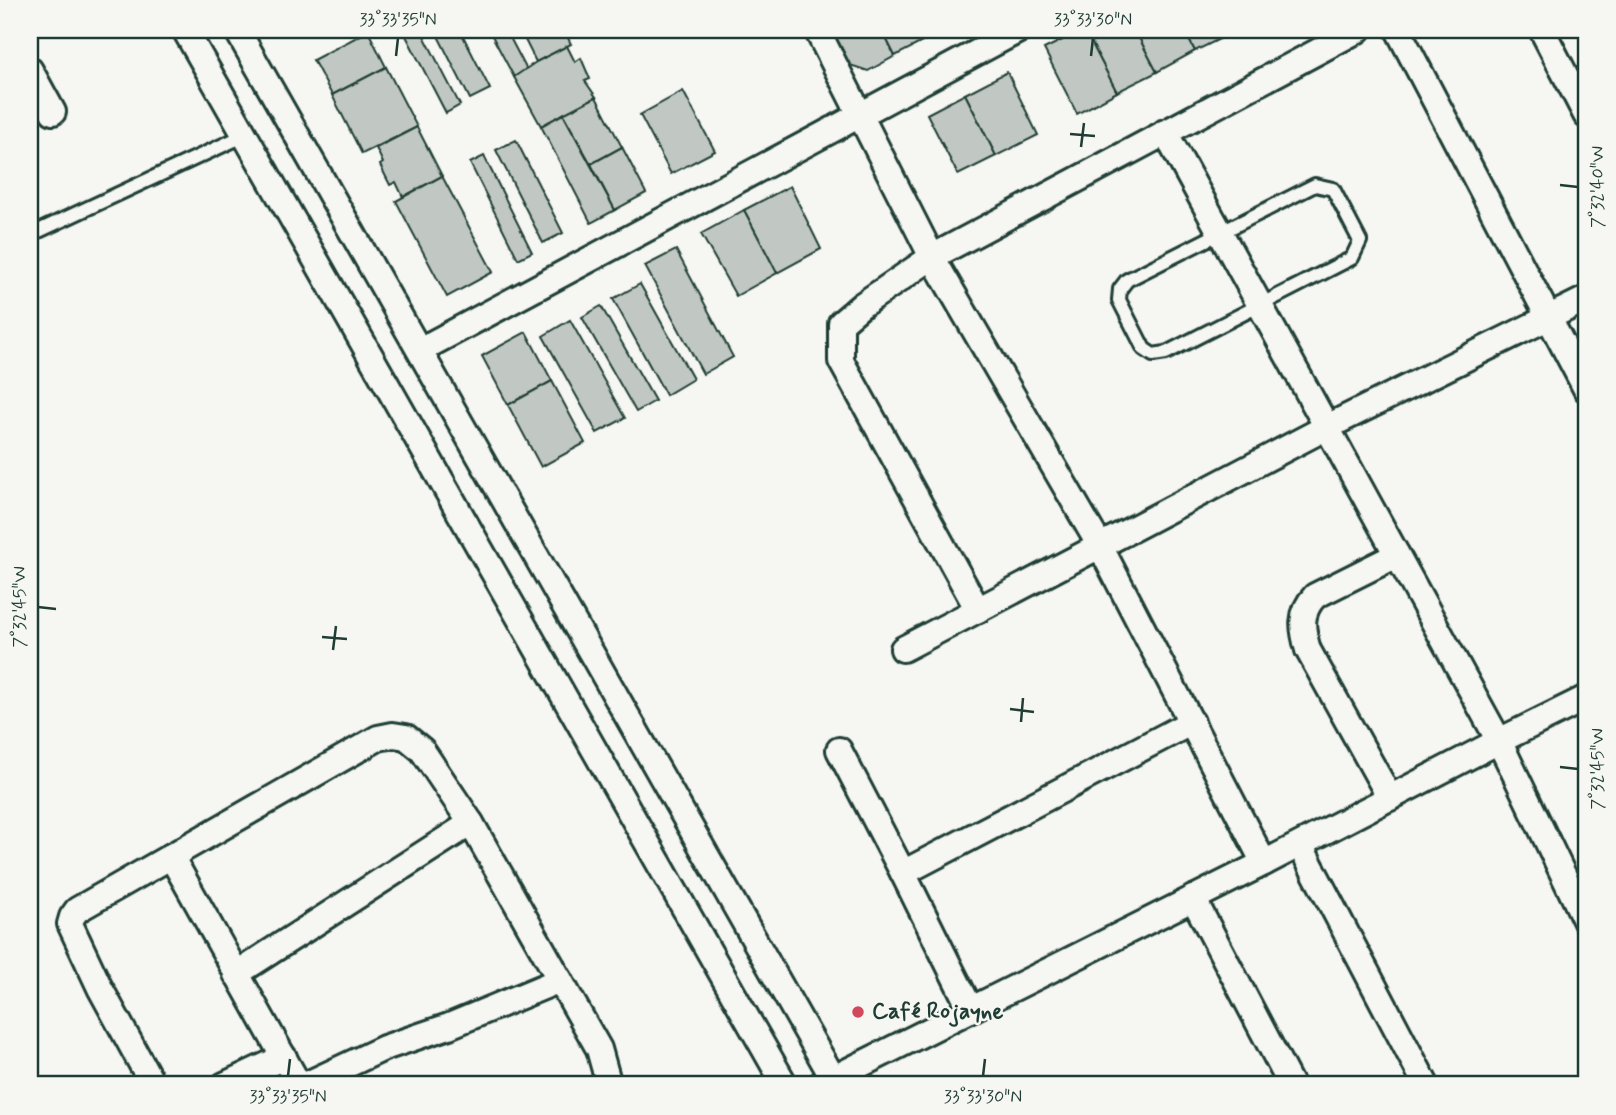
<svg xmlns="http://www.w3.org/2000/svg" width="1616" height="1115" font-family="Mynerve,sans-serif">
<rect width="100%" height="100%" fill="#f6f6f2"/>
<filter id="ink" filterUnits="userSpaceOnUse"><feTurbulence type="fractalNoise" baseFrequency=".0143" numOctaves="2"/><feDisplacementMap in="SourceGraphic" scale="14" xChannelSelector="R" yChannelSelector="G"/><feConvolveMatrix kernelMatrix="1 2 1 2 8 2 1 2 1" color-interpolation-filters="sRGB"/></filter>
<g filter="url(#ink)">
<g fill="#c1c8c3" stroke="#1f3d34" stroke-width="2">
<polygon points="403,30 421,30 460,105 446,113"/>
<polygon points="435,30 460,30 490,89 470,99"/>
<polygon points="489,30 506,30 527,70 514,77"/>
<polygon points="520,30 564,30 571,44 536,62"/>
<polygon points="828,30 882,30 895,56 868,71 841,62"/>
<polygon points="882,30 931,30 934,36 895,56"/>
<polygon points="1083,30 1085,30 1117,92 1077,114 1044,49"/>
<polygon points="1085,30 1135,30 1157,72 1117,92"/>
<polygon points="1135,30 1184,30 1195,51 1157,72"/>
<polygon points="1184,30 1238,30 1195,51"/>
<polygon points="368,31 386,67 332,95 313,60"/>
<polygon points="567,46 575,62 581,58 590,79 585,81 596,97 541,126 514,77 536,62"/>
<polygon points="386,67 417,127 362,154 332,95"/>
<polygon points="1007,72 1038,135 996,156 965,94"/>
<polygon points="683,91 715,151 671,174 640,115"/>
<polygon points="965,94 996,156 958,175 927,114"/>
<polygon points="596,97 622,147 591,164 563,114"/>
<polygon points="563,114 615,210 591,223 541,126"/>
<polygon points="417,127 442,176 403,197 396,182 390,185 380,165 383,163 376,148"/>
<polygon points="516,140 563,233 543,243 496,150"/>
<polygon points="622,147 646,193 615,210 591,164"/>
<polygon points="484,156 532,252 518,259 470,163"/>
<polygon points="442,176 493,272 447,297 396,201"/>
<polygon points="790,186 821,249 777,273 744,210"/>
<polygon points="744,210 777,273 736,296 701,234"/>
<polygon points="676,250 733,357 703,374 645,266"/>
<polygon points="640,284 693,379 666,395 613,299"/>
<polygon points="601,306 655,401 636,412 582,317"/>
<polygon points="570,320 625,418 597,433 543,336"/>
<polygon points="526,332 552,381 508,405 482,356"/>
<polygon points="552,381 585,443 541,467 508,405"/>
</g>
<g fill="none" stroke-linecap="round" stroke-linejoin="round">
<defs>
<g id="lane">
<polygon points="1315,185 1333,189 1360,241 1352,258 1166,353 1153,355 1144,349 1119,300 1120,289 1127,280"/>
<polyline points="30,235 245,135"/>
</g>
<g id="street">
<polyline points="185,30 785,1085"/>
<polyline points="237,30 837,1085"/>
<polyline points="817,30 932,257 1100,546 1264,863"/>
<polyline points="1398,30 1586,389"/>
<polyline points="1542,30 1586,115"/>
<polyline points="30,70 53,112"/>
<polyline points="1165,132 1499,741 1586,922"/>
<polyline points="420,350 1019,30"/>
<polyline points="978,610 841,361 841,323 862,305 932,257 1358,30"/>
<polyline points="903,649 1327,427 1586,299"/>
<polyline points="839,750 903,873"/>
<path d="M1390,798L1308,650C1302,629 1299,613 1315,596L1397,555"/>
<polyline points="1300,845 1426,1085"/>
<polyline points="171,856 299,1085"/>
<polyline points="1193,898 1291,1085"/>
<polyline points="236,974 471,823"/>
<polyline points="971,1010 903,873 1192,722"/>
<polyline points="153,1085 100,988 70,924 72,917 77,910 378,738 393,735 406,737 422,750 471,823 599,1049 609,1085"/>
<polyline points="224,1085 284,1057"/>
<polyline points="305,1085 384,1048 449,1026 560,980"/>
<polyline points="820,1085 1264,863 1499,741 1586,698"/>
</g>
</defs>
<use href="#lane" stroke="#1f3d34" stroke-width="18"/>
<use href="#street" stroke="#1f3d34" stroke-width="30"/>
<use href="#lane" stroke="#f6f6f2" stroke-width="12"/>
<use href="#street" stroke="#f6f6f2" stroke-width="24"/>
</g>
</g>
<path fill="none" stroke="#1f3d34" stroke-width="2.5" d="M396,56L398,38M1091,56L1093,38M1070,134L1095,136M1081,147L1084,123M1560,185L1578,187M38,607L56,609M322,637L347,639M333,650L336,626M1010,709L1034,712M1021,722L1023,698M1560,767L1578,769M288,1076L290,1059M983,1076L985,1059"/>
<circle fill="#d1495b" stroke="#f6f6f2" stroke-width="2.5" cx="858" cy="1012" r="7"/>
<g text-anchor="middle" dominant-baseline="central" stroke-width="5" stroke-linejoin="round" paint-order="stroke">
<g font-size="23" font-weight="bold" fill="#1f3d34" stroke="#f6f6f2" text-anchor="start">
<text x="872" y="1012">Café Rojayne</text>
</g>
</g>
<rect width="1616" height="1115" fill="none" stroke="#f6f6f2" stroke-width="77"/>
<rect x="38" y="38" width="1540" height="1038" fill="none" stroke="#1f3d34" stroke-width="2.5"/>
<g font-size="18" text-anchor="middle" fill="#1f3d34">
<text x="398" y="25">33°33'35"N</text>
<text x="1093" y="25">33°33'30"N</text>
<text transform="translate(1597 187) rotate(-90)" y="6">7°32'40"W</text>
<text transform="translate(19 607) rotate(-90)" y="6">7°32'45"W</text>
<text transform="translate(1597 769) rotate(-90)" y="6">7°32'45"W</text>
<text x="288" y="1102">33°33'35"N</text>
<text x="983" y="1102">33°33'30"N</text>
</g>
</svg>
